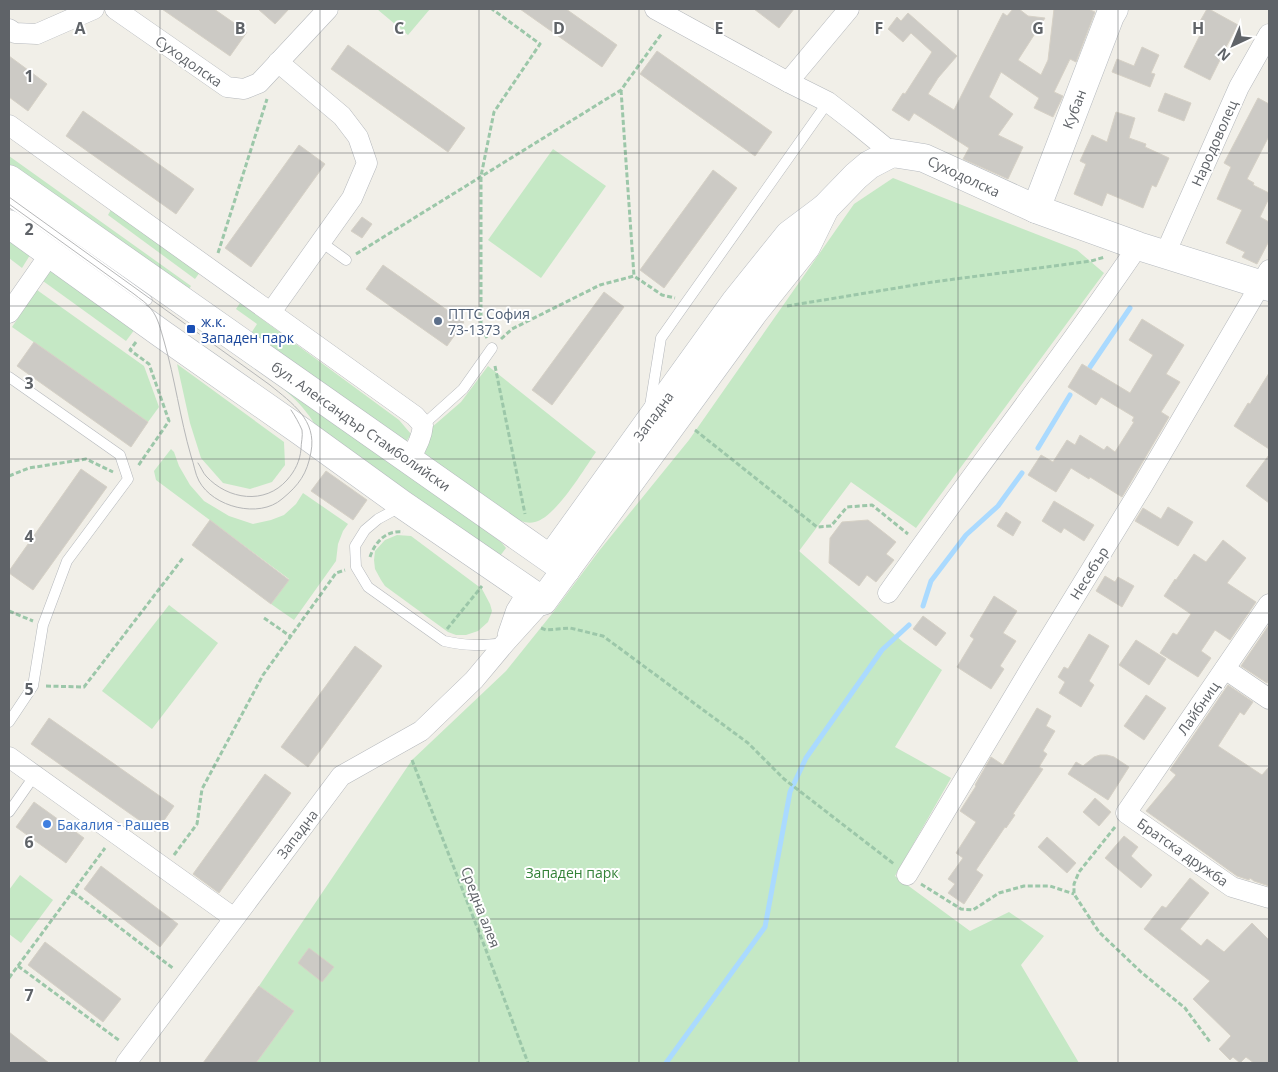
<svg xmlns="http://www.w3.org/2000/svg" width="1278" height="1072" font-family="'Open Sans',sans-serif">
<rect width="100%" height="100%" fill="#f1efe8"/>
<g fill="#c5e8c5">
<polygon points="377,9 430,9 408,35"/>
<polygon points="553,149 606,186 541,278 488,240"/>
<polygon points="9,156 191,286 186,294 9,167"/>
<polygon points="893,178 1077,250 1104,273 916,528 851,482 799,551 903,642 942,670 895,747 951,778 895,876 970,931 1009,912 1044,936 1021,965 1079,1063 256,1063 294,1011 259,986 412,760 506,671 551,615 599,551 689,440 854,204"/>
<polygon points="112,208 200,272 195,279 108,215"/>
<polygon points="9,240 30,255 22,268 9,258"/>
<polygon points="51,268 135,329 126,341 43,281"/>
<polygon points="37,290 144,366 159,407 148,422 12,327"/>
<polygon points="240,303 399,420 411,434 406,442 250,335 257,324 236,309"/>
<path d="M250,356L419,479L502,543L506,548L500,556L492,553L316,426C298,396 274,381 245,362Z"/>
<polygon points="177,364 284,442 285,465 272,482 250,489 223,483 201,458 190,423"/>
<path d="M488,366L596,452C584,469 556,517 535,522C527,524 520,521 513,518L422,454L431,428L461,402Z"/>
<polygon points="171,449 174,452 179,466 190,485 204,501 229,516 253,524 271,520 284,515 296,504 303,493 348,524 343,531 338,544 336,561 294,620 271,604 289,579 156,480 154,471"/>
<polygon points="397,535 411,536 482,589 490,604 492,611 488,622 478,631 466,635 456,635 448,632 385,586 381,580 375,569 374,560 375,551 385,540"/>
<polygon points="169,605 218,643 152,729 102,691"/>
<polygon points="20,875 53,900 21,943 9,934 9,890"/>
</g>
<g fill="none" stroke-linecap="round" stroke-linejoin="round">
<g stroke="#aadaff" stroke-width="5">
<polyline points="1090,367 1130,308"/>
<polyline points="1038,448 1070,395"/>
<polyline points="923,606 931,581 966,535 998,506 1022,473"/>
<polyline points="666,1063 765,927 790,792 806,758 882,650 909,625"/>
</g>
</g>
<g fill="#cccac5" stroke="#d6d1c6">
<polygon points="162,9 214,9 247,32 230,56"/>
<polygon points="258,9 289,9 275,24"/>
<polygon points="520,9 566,9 617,45 602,67"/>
<polygon points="754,9 794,9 779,28"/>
<polygon points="1013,9 1019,9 1028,16 1045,18 1018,60 1041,75 1048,60 1054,9 1088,9 1095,12 1076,62 1070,59 1054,92 1063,96 1053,117 1034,108 1039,98 1001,72 989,97 1013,114 998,135 1023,147 1008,179 963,159 969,148 914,113 909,121 892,110 903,93 905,94 932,52 911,33 903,42 888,29 897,17 901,21 908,13 957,56 938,78 928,94 954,110 1003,13 1007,16"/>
<polygon points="1207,9 1209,9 1238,25 1220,58 1221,58 1210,80 1184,67 1201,33 1195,30"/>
<polygon points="348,45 465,128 448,152 331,69"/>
<polygon points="1142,47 1159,55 1151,73 1155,74 1150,87 1112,72 1117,59 1134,66"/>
<polygon points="657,51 772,132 755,156 640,74"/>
<polygon points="9,56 47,84 28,111 9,97"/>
<polygon points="1165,93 1191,103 1184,121 1158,111"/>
<polygon points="1258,98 1269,104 1269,136 1247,179 1254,183 1253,185 1269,193 1269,198 1260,217 1269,222 1269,241 1257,264 1242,257 1245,252 1226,243 1242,210 1217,199 1231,167 1224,163"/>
<polygon points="83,111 194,189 176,214 66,136"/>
<polygon points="1116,112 1135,118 1129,138 1146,144 1145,147 1169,158 1156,187 1152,185 1143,208 1107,193 1102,206 1074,194 1086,164 1080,161 1092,135 1107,142"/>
<polygon points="299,145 325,164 251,267 225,248"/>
<polygon points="713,170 737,188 664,288 640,270"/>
<polygon points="362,217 372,224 362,238 351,231"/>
<polygon points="383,265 464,322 447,346 366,289"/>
<polygon points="604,292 624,307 552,405 532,390"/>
<polygon points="1142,319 1184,345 1166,374 1180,382 1161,412 1169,417 1122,497 1090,477 1089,479 1071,468 1056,492 1028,475 1041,455 1053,462 1067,440 1075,445 1080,435 1104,450 1107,446 1115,452 1134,422 1132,421 1134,417 1101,397 1096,405 1068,387 1082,364 1130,393 1153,355 1129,340"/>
<polygon points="34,342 148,422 131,447 17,366"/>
<polygon points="1269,373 1269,449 1234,426 1248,403 1250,404"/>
<polygon points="1269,455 1269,503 1246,486"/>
<polygon points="81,469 107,487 33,590 9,573 9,571"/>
<polygon points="326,471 367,500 353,520 311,491"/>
<polygon points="1054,501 1094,525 1084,541 1064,528 1061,533 1042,521"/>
<polygon points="1168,507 1193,522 1178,546 1135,521 1143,508 1161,519"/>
<polygon points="1006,512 1021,522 1013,536 997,526"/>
<polygon points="210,520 289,580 271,604 192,545"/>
<polygon points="868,520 896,542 886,554 894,560 876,582 867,575 859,586 829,563 830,538 842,522"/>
<polygon points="1223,540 1246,558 1227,583 1256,602 1230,640 1215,630 1201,651 1211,658 1198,677 1160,653 1173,633 1177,635 1191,614 1164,596 1175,579 1176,580 1194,554 1206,562"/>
<polygon points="1105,576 1115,582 1118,577 1134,586 1122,607 1096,591"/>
<polygon points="994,596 1017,611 1003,633 1016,641 1000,666 1004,669 991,689 957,667 974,639 970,636"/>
<polygon points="923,616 946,633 936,646 913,629"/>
<polygon points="1269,625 1269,679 1267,683 1241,666"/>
<polygon points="1089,634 1109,646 1089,681 1094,685 1081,707 1059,693 1065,682 1058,677 1064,667 1068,669"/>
<polygon points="1136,640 1166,659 1149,685 1119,665"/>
<polygon points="355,646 382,666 308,767 281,747"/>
<polygon points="1228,685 1253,702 1244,715 1240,712 1218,746 1262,775 1269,767 1269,886 1254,881 1250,878 1249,880 1237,876 1146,811 1176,775 1170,770"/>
<polygon points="1146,695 1166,708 1144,740 1124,726"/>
<polygon points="1037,708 1051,716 1046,726 1055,731 1043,751 1047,754 1039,767 1043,769 1013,814 1015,815 1006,828 1005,827 976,870 983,875 964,904 948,893 955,884 948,879 963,858 956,853 976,822 960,811 976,786 975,785 991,757 1003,765"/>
<polygon points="49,718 174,806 156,832 31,744"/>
<polygon points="1100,755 1107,755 1114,757 1129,767 1108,800 1068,774 1076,762 1083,766 1094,757"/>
<polygon points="265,774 291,793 219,893 193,874"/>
<polygon points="1095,798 1111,812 1099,826 1083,812"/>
<polygon points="34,802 84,838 66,863 16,827"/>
<polygon points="1124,836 1138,847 1131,856 1152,875 1141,888 1105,858"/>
<polygon points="1047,837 1076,863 1067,873 1038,847"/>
<polygon points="101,866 178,924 160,947 84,889"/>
<polygon points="1190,878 1209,893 1180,929 1201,946 1207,939 1224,952 1252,923 1269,940 1269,1063 1254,1063 1246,1057 1240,1063 1233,1057 1230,1060 1219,1049 1231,1036 1193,999 1210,981 1144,929 1162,906 1166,908"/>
<polygon points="45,942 121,999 103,1022 28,965"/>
<polygon points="309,948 334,967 322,982 298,963"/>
<polygon points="259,986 294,1011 256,1063 203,1063"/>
<polygon points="9,1032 49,1063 9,1063"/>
</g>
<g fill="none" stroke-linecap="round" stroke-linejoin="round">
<defs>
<g id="lane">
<polyline points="9,201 147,300"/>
<polyline points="321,242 346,260"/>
<polyline points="9,377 120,455 128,479 67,561 43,625 33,686 9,722"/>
<polyline points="650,406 661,338 828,102"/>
<polyline points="423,425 463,389 492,348"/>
<path d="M402,506L378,519L365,530L355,546L356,567L368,587L444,641C467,646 481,646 504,643"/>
<polyline points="9,812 35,775"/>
</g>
<g id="street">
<polyline points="115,9 227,87 244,89 259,83 328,9"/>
<polyline points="655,9 788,82 828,102 854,122 892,153"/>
<polyline points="9,29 15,33 37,34 94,9"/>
<polyline points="788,82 849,9"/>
<path d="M9,125L415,416L423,425C422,438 416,449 409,460"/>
<polyline points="1165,254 1239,87 1269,34"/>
<polyline points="271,312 352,198 367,163 358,137 342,116 278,62"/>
<polyline points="9,313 50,254"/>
<path d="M888,593C970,476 1058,364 1138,246"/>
<polyline points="1269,604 1126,813 1232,887 1269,898"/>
<polyline points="508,634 516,611 528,591"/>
<polyline points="1225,669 1269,699"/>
<polyline points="9,757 234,918"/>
<polyline points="907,875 1031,668 1143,485 1269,270"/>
<polyline points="126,1063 341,776 421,731 474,680 505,643 543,601"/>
</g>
<g id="secondary">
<polyline points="9,179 566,570"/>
<polyline points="1036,209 1110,16 1114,9"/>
<polyline points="9,224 162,334 302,432 403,505 543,601 754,312 806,247 825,208"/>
<polyline points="556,551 736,301 789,235 825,208 856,176 869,165 892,153 924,158 1036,209 1138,246 1269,287"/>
</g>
</defs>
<use href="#lane" stroke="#b5b8bc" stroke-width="11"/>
<use href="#street" stroke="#b5b8bc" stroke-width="21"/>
<use href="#secondary" stroke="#b6babf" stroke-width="29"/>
<g stroke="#9cc7a9" stroke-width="3" stroke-dasharray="5 2.5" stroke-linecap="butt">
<polyline points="621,90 634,276"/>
<polyline points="218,253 267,99"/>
<polyline points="356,254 621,90 662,33"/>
<polyline points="787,306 933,282 1091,261 1105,257"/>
<polyline points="487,338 481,327 481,176 494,112 540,44 492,9"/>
<polyline points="501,339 512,329 600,285 634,276 662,295 675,298"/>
<polyline points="136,342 130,350 149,364 169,421 138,466"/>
<polyline points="495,366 525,514"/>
<polyline points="695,430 817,527 831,526 847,507 872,505 908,534"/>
<polyline points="9,476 29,468 86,459 113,472"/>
<path d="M370,557C375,542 386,530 403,532"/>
<polyline points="9,611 33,621"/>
<polyline points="264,618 290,636"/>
<polyline points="541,628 546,630 570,628 603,636 748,743 784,779 894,864"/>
<polyline points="447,629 482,586"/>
<polyline points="46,686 84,687 183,558"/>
<polyline points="412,760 486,950 528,1063"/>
<polyline points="1115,827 1079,872 1074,884 1074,894 1099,932 1141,972 1185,1008 1210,1042"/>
<polyline points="174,855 197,824 202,789 263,675 336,573 345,570"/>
<polyline points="921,884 961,909 973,910 999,893 1024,886 1050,886 1074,894"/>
<polyline points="73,892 174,969"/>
<polyline points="18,966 120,1041"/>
<polyline points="9,978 105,848"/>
</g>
<use href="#lane" stroke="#fff" stroke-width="10"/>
<use href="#street" stroke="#fff" stroke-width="20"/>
<use href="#secondary" stroke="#fff" stroke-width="28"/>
<g stroke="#b6b7b8" stroke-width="1">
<path d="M9,197L270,385C292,403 317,420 311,452C307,474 299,485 282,499C259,519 213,507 199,481C195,474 194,464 191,456C180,418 175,379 164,341C161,331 158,317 151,309C147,303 140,299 134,294L9,204"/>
<path d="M198,463C201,467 203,473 206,476C228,500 265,505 287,480C295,471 300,461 301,449C301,443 303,436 302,430C299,423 295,416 291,410"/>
</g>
</g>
<path fill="none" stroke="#5f6368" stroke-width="1" stroke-opacity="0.55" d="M160,9V1063M320,9V1063M479,9V1063M639,9V1063M799,9V1063M958,9V1063M1118,9V1063M9,153H1269M9,306H1269M9,459H1269M9,613H1269M9,766H1269M9,919H1269"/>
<circle fill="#5c6f8a" stroke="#fff" stroke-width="2" cx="438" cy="321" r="5"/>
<rect fill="#1a4fb4" stroke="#fff" stroke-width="2" x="186" y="324" width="10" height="10" rx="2.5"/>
<circle fill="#3f7fe0" stroke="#fff" stroke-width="2" cx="47" cy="824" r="5"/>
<g text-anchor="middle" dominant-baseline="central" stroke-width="4" stroke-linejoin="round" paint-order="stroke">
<g font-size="14" fill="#5f6368" stroke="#fff">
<text transform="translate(189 61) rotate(35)">Суходолска</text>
<text transform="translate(1074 109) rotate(-69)">Кубан</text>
<text transform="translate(1214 143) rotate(-66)">Народоволец</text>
<text transform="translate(964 176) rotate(25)">Суходолска</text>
<text transform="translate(653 416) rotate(-54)">Западна</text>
<text transform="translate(361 426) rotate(35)">бул. Александър Стамболийски</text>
<text transform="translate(1089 573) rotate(-58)">Несебър</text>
<text transform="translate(1198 708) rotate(-55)">Лайбниц</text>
<text transform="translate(297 834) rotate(-53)">Западна</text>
<text transform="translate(1183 852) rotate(35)">Братска дружба</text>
<text transform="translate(481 907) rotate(69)">Средна алея</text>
</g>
<g font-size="14" fill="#4e5e75" stroke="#fff" text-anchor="start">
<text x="448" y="313">ПТТС София<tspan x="448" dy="16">73-1373</tspan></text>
</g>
<g font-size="14" fill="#164399" stroke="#fff" text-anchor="start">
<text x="201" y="321">ж.к.<tspan x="201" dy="16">Западен парк</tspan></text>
</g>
<g font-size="14" fill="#366cbe" stroke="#fff" text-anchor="start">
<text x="57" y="824">Бакалия - Рашев</text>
</g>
<g font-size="14" fill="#348238" stroke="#fff">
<text x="572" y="872">Западен парк</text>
</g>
</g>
<g font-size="16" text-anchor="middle" font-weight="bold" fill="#5f6368" stroke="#fff" stroke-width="4" stroke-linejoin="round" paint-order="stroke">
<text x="80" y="34">A</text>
<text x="240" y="34">B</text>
<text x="399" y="34">C</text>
<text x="559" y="34">D</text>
<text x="719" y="34">E</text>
<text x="879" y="34">F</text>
<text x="1038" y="34">G</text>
<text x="1198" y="34">H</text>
<text x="29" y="82">1</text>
<text x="29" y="235">2</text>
<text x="29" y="389">3</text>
<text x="29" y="542">4</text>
<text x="29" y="695">5</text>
<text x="29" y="848">6</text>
<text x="29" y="1001">7</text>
</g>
<rect width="1278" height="1072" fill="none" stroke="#5f6368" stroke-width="20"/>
<g transform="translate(1233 45) rotate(224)" stroke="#ffffff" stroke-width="4" paint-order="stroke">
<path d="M0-4L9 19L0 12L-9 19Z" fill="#5f6368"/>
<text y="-8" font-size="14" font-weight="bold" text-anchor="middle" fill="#5f6368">N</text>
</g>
</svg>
